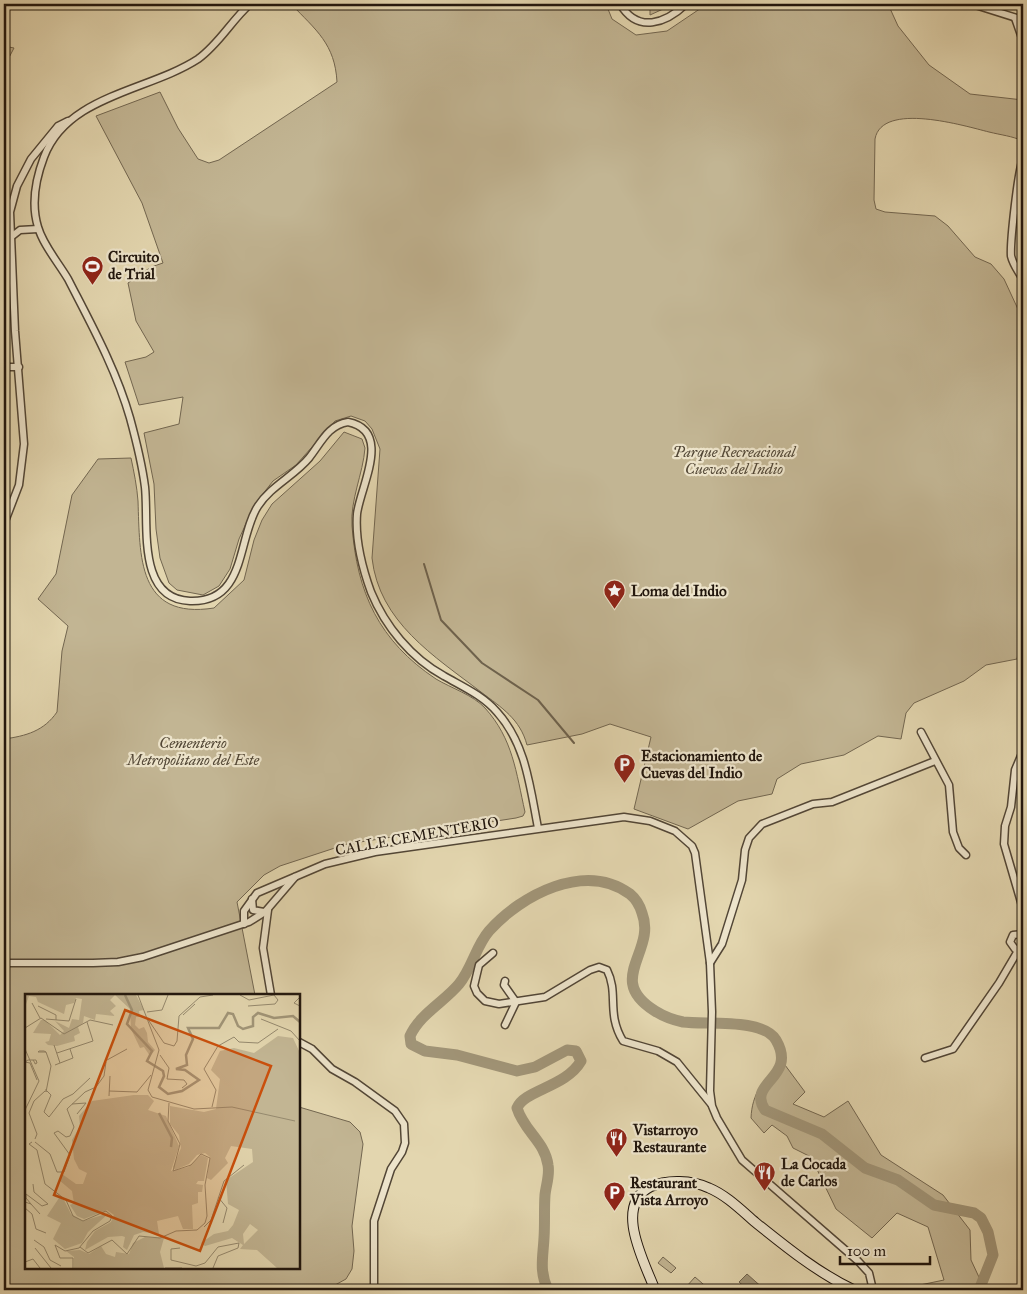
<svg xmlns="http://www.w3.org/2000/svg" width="1027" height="1294" font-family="'IM FELL Great Primer',serif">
<rect width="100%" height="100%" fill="#e3d6af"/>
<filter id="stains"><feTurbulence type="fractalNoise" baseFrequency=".004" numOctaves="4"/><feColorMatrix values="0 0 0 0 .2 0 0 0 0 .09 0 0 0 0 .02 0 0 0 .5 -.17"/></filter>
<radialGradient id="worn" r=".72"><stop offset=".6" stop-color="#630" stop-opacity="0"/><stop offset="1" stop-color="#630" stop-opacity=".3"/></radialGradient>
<g fill="#c2b593" stroke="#726650">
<path d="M291,4H606L612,19L636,35L667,31L707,4H888L898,26L929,65L970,94L1023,100V141C1012,136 1001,135 989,132C965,126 882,101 875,139L874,200L876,209L885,212L935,216L948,226L975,257L991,264L1004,279L1023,320V624L1017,659L986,665L964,681L914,703L906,713L901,739L878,736L844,755L801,764L777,779L772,794L738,801L688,829L634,809L651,737L610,724L582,734L527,745C520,719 502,708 481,692C434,656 379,622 372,558L380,449L372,429L365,421L351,416L335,421L296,465L273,481L255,504L239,539L230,569L219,586L203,595L177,590L169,583L160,558L156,529L154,484L144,433L179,424L183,397L139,405L125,362L146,357L154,352L136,321L128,283L151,267L163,263L142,203L96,116L160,92L178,128L198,159L209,163L219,160L337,82C335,44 316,30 291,4Z"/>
<polygon points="650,4 674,4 650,15"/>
<polygon points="4,46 14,48 4,67"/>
<path d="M344,432L362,439L365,448C363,474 350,500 352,526C357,593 379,641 436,679C451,688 473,695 485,708C513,739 516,772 525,812L523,816L516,818L347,844L280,866L264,875L237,902L255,995H26V1268H299V1107L350,1122L360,1132L363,1144L352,1226L354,1251L352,1269L346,1279L326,1290H4V739C26,736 44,731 57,712L62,651L68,626L38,599L56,574L72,495L98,459L131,458C134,472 137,487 138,501C140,556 137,620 214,608L244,580L254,540L262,520L272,504L320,461Z"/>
<path d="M785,1065L805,1092L793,1104L824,1117L848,1101L881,1155L943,1195L970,1230L971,1260L985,1290H922L920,1285L944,1280L928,1227L897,1213L872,1238L836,1209L811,1157L793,1148L787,1136L772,1125L764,1133L751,1118C752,1094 763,1077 785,1065Z"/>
<polygon points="663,1257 676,1268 671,1273 658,1263"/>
<polygon points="695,1277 710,1290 689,1290 686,1287"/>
</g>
<polygon fill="#a19578" stroke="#6e624d" points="747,1274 764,1289 763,1290 748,1290 739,1282"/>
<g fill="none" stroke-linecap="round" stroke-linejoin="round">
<polyline stroke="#6e624d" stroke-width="2" points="424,564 441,620 482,663 538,700 574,743"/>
<path stroke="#a19578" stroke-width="11" d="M548,1290C539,1271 543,1258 544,1238C545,1223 544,1209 545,1195C546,1185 550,1175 548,1165C545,1142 524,1131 517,1108C524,1090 566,1087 581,1061L576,1051L567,1050L535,1067L517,1071L457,1055L425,1051L411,1044L410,1036C420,1014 444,1002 459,984C472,968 476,946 489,931C521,895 585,861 630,894C636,899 640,906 642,913C657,952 604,979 655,1011C663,1016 673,1020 683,1022C706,1025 763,1018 776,1040C798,1078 746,1082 765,1110L822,1134L865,1168L898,1180L934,1205L974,1213L981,1218L988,1232L993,1255L979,1290"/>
<defs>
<g id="street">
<path d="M250,4C231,21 219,44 198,59C149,91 67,95 44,157C36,178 31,204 38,227C43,245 58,262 68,279C91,324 116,369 130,418C136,440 142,464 145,487C149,524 136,599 190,601C247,603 237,538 258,506C271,486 294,476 309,458C321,443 328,425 348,422C393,431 360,487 357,514C355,540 362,567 371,592C385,626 411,658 444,676C463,687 482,695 497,712C526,744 530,787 538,828"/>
<path d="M620,4C638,34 666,23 686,4"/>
<polyline points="972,4 1023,20"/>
<polyline points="1015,18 1023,41"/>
<path d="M1023,159C1018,170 1010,242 1011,256C1013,265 1019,272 1023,280"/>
<polyline points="11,237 20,230 38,229"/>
<polyline points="4,367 19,367"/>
<polyline points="4,524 19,485 24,444 15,331 10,212 17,186 31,159 58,126 68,121"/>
<polyline points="921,732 949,785 953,832 959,848 966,855"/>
<polyline points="1023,751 1015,770 1011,807 1005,826 1004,844 1023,909"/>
<polyline points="252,899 253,910 264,912"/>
<polyline points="268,910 263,948 271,995"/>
<polyline points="244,924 244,911 257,893 325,864 375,852 624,817 650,821 675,831 692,846 695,853 710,963 712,1012 710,1091 712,1106 717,1118 742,1160 858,1261 869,1273 873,1290"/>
<polyline points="1023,934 1013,935 1010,942 1015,949 1023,948"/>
<path d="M493,953L479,965L474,986L477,993L485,1001L499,1004L545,997L590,970L599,967L607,970C619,994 606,1013 623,1041L658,1051L677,1062L711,1104"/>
<polyline points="4,963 93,963 118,962 143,957 249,922 265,912 295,877"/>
<polyline points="710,963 722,944 742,880 745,850 749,838 762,824 813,804 832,802 935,761"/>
<polyline points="505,1025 516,1002 504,985 505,981"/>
<polyline points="299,1042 312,1049 332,1069 355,1082 395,1111 404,1124 405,1143 402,1152 391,1169 374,1221 374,1290"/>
<polyline points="925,1058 953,1049 999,983 1019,949"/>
</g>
<path id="secondary" d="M655,1290C645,1263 613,1206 650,1187C667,1179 692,1180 709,1188C726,1195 741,1210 755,1222C786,1247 818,1273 854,1290"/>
</defs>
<use href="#street" stroke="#524636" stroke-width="9"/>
<use href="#secondary" stroke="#21160d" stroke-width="11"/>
<use href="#street" stroke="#ede4cb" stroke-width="6"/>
<use href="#secondary" stroke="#ede4cb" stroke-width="9"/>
</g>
<defs>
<symbol id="stadium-pin" viewBox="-11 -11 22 30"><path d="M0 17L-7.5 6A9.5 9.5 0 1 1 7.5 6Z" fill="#8f2418" stroke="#ede4cb"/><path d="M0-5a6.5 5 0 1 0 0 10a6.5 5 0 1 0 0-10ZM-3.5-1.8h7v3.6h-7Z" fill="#fff"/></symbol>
<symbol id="sight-pin" viewBox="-11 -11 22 30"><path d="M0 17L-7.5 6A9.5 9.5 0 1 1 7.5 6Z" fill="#8f2418" stroke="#ede4cb"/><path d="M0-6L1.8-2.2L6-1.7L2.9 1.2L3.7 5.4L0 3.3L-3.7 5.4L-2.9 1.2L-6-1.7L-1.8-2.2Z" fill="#fff"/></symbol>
<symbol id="parking-pin" viewBox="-11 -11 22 30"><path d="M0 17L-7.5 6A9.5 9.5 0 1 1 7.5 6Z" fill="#8f2418" stroke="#ede4cb"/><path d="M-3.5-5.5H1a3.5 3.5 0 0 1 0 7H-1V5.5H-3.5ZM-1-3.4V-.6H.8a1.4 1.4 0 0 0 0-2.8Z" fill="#fff"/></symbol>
<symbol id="restaurant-pin" viewBox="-11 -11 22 30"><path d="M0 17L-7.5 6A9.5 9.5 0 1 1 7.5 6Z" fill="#8f2418" stroke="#ede4cb"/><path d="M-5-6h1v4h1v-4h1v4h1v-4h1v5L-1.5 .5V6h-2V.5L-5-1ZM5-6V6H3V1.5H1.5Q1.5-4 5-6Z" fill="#fff"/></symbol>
</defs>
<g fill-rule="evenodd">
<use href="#stadium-pin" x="80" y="254" width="25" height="34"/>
<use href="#sight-pin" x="602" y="578" width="25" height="34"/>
<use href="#parking-pin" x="612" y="752" width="25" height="34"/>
<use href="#restaurant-pin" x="604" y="1126" width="25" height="34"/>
<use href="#restaurant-pin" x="752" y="1160" width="25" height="34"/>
<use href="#parking-pin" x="602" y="1180" width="25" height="34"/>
</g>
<g text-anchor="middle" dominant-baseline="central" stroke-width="4.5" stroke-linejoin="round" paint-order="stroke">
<g font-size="15" font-weight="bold" fill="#21160d" stroke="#ede4cb" text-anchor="start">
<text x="108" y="257">Circuito<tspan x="108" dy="17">de Trial</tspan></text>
<text x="631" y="591">Loma del Indio</text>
<text x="641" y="756">Estacionamiento de<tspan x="641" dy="17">Cuevas del Indio</tspan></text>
<text x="633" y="1130">Vistarroyo<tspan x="633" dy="17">Restaurante</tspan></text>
<text x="781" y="1164">La Cocada<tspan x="781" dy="17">de Carlos</tspan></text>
<text x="630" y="1183">Restaurant<tspan x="630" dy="17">Vista Arroyo</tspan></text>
</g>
<g font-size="15" font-style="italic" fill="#514635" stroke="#ede4cb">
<text x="734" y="452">Parque Recreacional<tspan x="734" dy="17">Cuevas del Indio</tspan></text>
<text x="193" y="743">Cementerio<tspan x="193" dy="17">Metropolitano del Este</tspan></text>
</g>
<g font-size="15" fill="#21160d" stroke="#ede4cb">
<text transform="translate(417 836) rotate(-10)">CALLE CEMENTERIO</text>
</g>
</g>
<g transform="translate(25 994)">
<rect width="275" height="275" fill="#e3d6af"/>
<path d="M1,1H90L85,6L91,12L85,17L90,22L71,20L70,26L59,22L58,29L53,33L55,39L49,42L50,47L32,52L23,51L20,48L24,47L26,40L8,39L16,26H20L35,41L39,37L30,27L44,34L47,25L54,26L57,5L51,4L49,9L41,11L39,20L13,8L11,3L4,2L0,13ZM90,1H111L119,16L114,17L115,23H111L110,31L114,35L119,33L122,39L123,48L130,56L125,62L119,53L115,54L106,35L105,15ZM253,42L268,44L275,59V274H252L232,256L215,255L218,251L207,244L180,252L176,249L189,240L203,237L208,231L214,216L203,210L201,186L228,168L227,155L206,152L200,164L203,169L186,186L182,184L185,163L180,159L172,161L164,170L150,176L148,173L156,154L154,141L145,130V112L179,118L191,115L195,85L186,76L195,57L209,54L229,59ZM225,230L233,236L219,250L218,240ZM109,101H123L129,107L123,116L141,122L154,152L146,177L163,173L176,161L183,164L179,187H173L171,190L178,191L177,198H173V209L167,211L168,235H158L153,222L132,227L134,240L118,238L109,241L102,256L98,253L100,243L97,242L83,243L60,256L62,248L70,237L86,228L89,221L82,216L59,225L52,222L45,211L49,209L47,197L34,186L37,180L51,190H58L62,179L54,175L49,165L47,146L55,132L54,122L67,107ZM34,204L39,206L46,220L58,227L84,219L63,238L57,249L40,255L28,245L36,229L22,222ZM120,243L139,244L135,258L139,274H49V263L41,257L55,256L64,260L76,252L81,260L90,263L91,258L104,260L108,249Z" fill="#c2b593" fill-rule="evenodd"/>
<path fill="none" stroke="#a19578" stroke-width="2.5" d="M100,1L107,16L102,30L127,57L122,67L138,77L139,82L134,93L143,100L157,97L174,86L160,76L151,75L162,71L161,61L168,45L163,34H194L203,19L208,20L213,32L218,35L228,32V23L233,19L249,24L268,22L275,28M134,119L147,144L146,153"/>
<path fill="none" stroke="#95896e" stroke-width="1" d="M113,1L134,56L123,96L127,103L169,115L207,113L270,127M215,1L224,6L249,1L253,6L250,10M275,3L269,9L275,12M7,9L15,24M13,12L31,21V26M223,12L250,10M122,18L137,16L143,1M158,21L170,10M122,24L139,49L149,52L152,47L154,22L175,3L188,1M21,25L44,27L51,5M236,25L266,37L275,47M0,34L16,24L39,40L65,26L88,31M29,51L35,69M0,55L14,87L0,116M19,57L21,58H13L14,57ZM21,58L26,72L21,98V95M32,59L68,47L62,28M135,61L144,74L142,85L159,86L162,90L157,94M82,66L102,55M5,69L0,68L3,66H11L12,69L10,70V69L8,66M5,69L12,86M30,71L48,64L45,55M22,97L26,101L19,118L24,123L38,105L48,100L65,84M84,97L112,98L126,81M84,102L85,82M47,110L61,109L52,120M187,113L191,96L179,75L193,52L209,43L214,48L233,49L253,35M10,145L12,140L4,119L9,107L20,97M7,148L4,150L12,156L20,190L41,206L48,222L58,227L81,217L87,222L85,227L68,237L54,254L40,257L30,251L35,264H48V274M10,148L25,160L32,178H39L45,161L29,139L33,137L41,143L45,142L49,133L42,115L60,98L71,93L79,82L81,68M193,203L202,214L198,229M0,208L6,210L15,220M6,210L1,204V200L17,212L23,210L9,198L8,190M0,214L7,220L11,235L21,239M179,233L186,226L199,187L219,171M9,246L19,253L25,266L36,272M55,253L63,259L87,246L102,260L114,242L135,244L151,237L172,236L180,229L182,222L180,191L185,164L176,160L166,171L148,177L155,150L143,127L144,109M10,254L26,274M155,254L146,255V266L171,272L180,269L193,253L214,249L213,254L193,262L188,274M0,268L8,265L15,274M140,274H157"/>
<path fill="#ca4f0c" fill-opacity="0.15" stroke="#ca4f0c" stroke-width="2.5" d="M100,16L246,72L175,257L29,201Z"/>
<rect width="275" height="275" fill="none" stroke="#21160d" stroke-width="2.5"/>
</g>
<rect width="1027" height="1294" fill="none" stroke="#e3d6af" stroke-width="20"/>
<rect x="5" y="5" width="1017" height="1284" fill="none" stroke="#21160d" stroke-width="2.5"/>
<rect x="10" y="10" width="1007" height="1274" fill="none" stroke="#21160d"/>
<path d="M840 1256v8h90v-8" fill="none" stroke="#21160d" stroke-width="2.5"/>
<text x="847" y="1256" font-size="15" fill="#21160d" stroke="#ede4cb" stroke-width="4" paint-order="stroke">100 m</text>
<rect width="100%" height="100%" filter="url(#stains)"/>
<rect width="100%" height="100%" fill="url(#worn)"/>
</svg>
